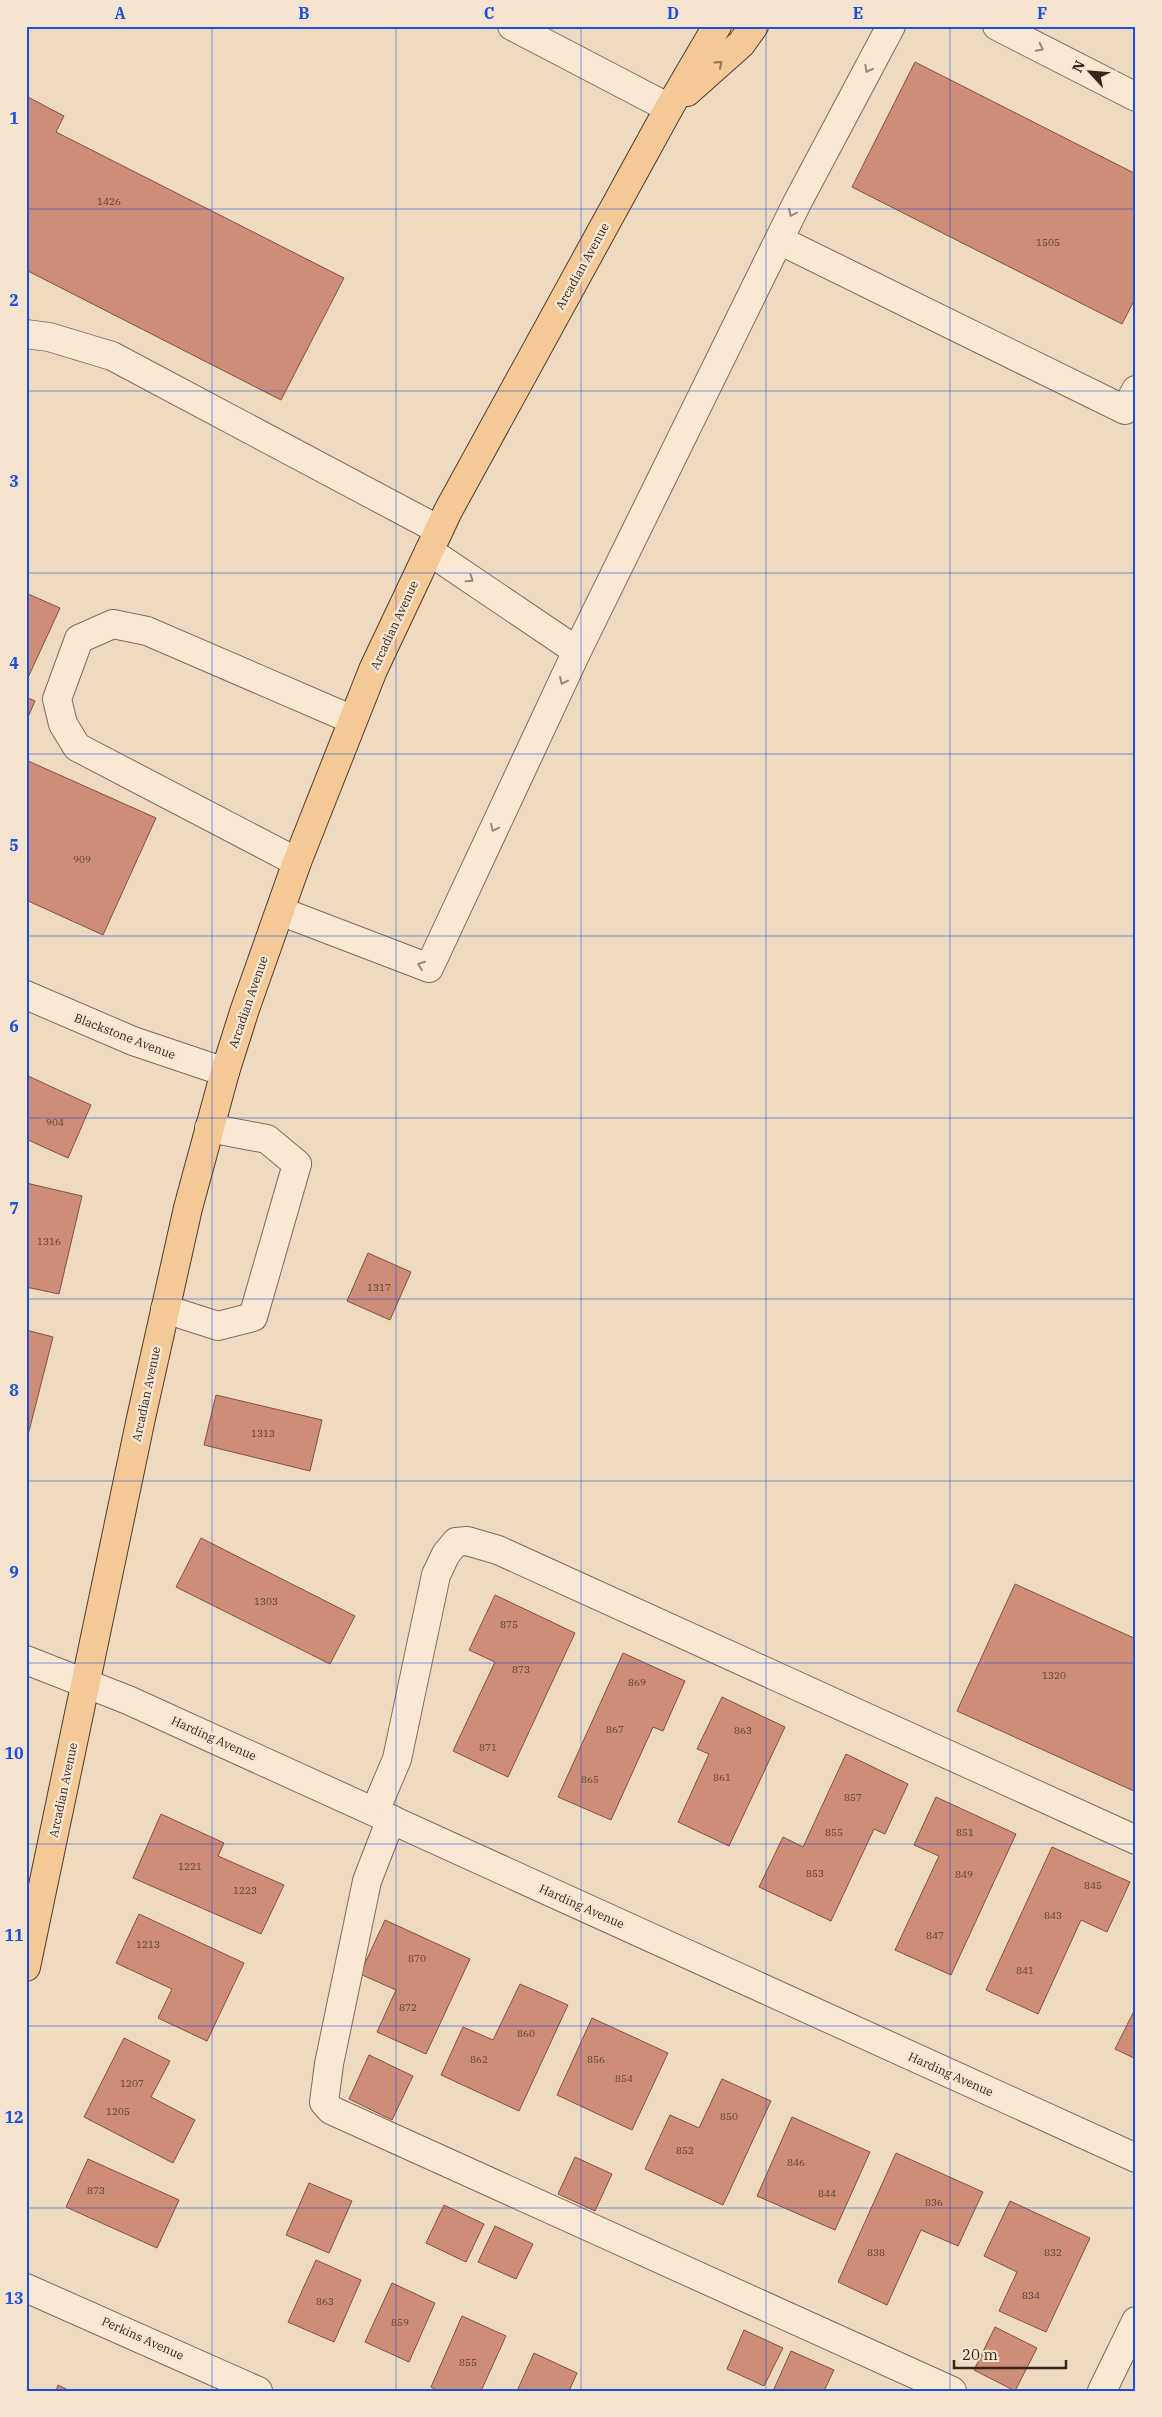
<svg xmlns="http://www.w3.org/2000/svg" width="1162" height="2417" font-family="'IBM Plex Serif',serif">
<rect width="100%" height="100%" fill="#eedac0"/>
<g fill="#cd8d76" stroke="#87503e">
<polygon points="915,62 1136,174 1136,297 1122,324 852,187"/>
<polygon points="26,96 64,116 56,132 344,278 281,400 26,270"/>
<polygon points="26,593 60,608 26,682"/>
<polygon points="26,697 35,701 26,722"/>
<polygon points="26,760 156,818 103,935 26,900"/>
<polygon points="26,1075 91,1105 68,1158 26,1139"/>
<polygon points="26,1183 82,1196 59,1294 26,1287"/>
<polygon points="368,1253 411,1272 390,1320 347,1301"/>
<polygon points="26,1330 53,1337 28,1435 26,1434"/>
<polygon points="216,1395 322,1420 310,1471 204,1445"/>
<polygon points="201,1538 355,1616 330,1664 176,1587"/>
<polygon points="1015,1584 1136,1639 1136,1792 957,1711"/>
<polygon points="495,1595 575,1633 508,1777 453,1751 495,1662 469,1650"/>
<polygon points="623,1653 685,1681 663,1731 653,1727 611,1820 558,1797"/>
<polygon points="722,1697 785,1727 729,1846 678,1822 709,1754 697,1749"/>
<polygon points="846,1754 908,1784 885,1834 874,1829 831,1921 759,1887 783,1837 803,1847"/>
<polygon points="936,1797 1016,1834 951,1975 895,1950 939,1856 914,1845"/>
<polygon points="161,1814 224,1843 218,1856 284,1885 261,1934 133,1878"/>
<polygon points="1052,1847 1130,1882 1107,1932 1081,1920 1038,2014 986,1990"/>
<polygon points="139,1914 244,1963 207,2041 158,2018 172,1989 116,1963"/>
<polygon points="385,1920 470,1959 426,2054 377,2032 396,1990 360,1974"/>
<polygon points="520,1984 568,2005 519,2111 441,2075 463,2027 493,2040"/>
<polygon points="1136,2007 1136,2059 1115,2049"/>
<polygon points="592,2018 668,2053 632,2130 557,2095"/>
<polygon points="124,2038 170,2061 151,2097 195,2120 173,2163 84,2117"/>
<polygon points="369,2055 413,2076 392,2120 349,2099"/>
<polygon points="722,2079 771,2101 723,2205 645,2169 670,2115 699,2128"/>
<polygon points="792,2117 870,2152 835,2230 757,2196"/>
<polygon points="896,2153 983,2192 958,2246 921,2230 887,2305 838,2282"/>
<polygon points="575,2157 612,2174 595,2211 558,2194"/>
<polygon points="88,2159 179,2200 157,2248 66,2207"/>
<polygon points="309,2183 352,2201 329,2253 286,2235"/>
<polygon points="1010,2201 1090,2238 1046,2332 999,2311 1017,2272 984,2256"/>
<polygon points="444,2205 484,2224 466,2262 426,2243"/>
<polygon points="495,2226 533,2244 516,2279 478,2262"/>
<polygon points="316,2260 361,2280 334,2342 288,2322"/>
<polygon points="392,2283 435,2303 409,2362 365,2342"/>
<polygon points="462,2316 506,2336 481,2391 438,2391 431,2387"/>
<polygon points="995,2327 1037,2348 1015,2391 974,2370"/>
<polygon points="744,2330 783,2348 764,2386 727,2369"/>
<polygon points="791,2351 834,2370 824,2391 773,2391"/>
<polygon points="534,2353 577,2373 569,2391 517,2391"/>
<polygon points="58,2385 70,2391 56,2391"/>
</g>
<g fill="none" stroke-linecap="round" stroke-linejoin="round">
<defs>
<g id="minor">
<polyline points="512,26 669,108"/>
<polyline points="997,26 1136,97"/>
<polyline points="779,240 1125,410 1136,390"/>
<polyline points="26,334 49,337 112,356 439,530"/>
<polyline points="577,651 797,203 891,26"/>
<polyline points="297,862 77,747 63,724 57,699 79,639 113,624 147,631 353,720"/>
<polyline points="280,911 429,968 577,651 429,551"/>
<polyline points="26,995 133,1041 225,1072"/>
<polyline points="165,1309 218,1326 253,1317 297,1164 267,1139 209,1128"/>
<polyline points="26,1660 128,1700 1136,2158"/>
<polyline points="375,1811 397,1759 436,1575 446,1554 456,1542 467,1541 498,1550 1136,1840"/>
<polyline points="391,1819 367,1881 329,2064 324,2102 331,2110 952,2391"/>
<polyline points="26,2288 258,2391"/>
<polyline points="1102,2391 1136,2321"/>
</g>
<g id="major">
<polyline points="687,92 741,44 754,26"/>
<polyline points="26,1967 141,1418 188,1208 225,1072 245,1009 297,862 373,670 448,511 669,108 717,26"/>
</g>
</defs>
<use href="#minor" stroke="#876a58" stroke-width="30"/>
<use href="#major" stroke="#553a2c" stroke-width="30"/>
<use href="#minor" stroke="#f9e8d3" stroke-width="28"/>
<use href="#major" stroke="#f2c997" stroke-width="28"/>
</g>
<defs><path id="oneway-chevron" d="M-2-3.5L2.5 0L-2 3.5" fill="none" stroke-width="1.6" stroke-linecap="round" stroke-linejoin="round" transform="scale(1.25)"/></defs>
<g stroke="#988678">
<use href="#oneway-chevron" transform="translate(1040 48) rotate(27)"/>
<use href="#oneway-chevron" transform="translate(868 69) rotate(118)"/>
<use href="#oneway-chevron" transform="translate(792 213) rotate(116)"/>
<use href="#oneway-chevron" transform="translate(470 579) rotate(34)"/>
<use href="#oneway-chevron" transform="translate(563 681) rotate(115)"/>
<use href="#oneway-chevron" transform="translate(494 828) rotate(115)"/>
<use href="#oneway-chevron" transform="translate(421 965) rotate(-160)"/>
</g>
<use stroke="#94775a" href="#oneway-chevron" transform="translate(719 64) rotate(-42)"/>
<path fill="none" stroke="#1d4ed8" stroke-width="1" stroke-opacity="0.55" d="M212,26V2391M396,26V2391M581,26V2391M766,26V2391M950,26V2391M26,209H1136M26,391H1136M26,573H1136M26,754H1136M26,936H1136M26,1118H1136M26,1299H1136M26,1481H1136M26,1663H1136M26,1844H1136M26,2026H1136M26,2208H1136"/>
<g text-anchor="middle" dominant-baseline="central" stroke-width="5" stroke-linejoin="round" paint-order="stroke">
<g font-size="10" fill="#5c3f33">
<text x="109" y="201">1426</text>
<text x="1048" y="242">1505</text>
<text x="82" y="859">909</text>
<text x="55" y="1122">904</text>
<text x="49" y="1241">1316</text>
<text x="379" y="1287">1317</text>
<text x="263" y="1433">1313</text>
<text x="266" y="1601">1303</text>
<text x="509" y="1624">875</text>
<text x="521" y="1669">873</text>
<text x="1054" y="1675">1320</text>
<text x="637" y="1682">869</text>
<text x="615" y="1729">867</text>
<text x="743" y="1730">863</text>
<text x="488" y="1747">871</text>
<text x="722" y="1777">861</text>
<text x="590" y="1779">865</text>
<text x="853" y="1797">857</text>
<text x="834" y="1832">855</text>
<text x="965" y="1832">851</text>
<text x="190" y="1866">1221</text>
<text x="815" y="1873">853</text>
<text x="964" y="1874">849</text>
<text x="1093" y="1885">845</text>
<text x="245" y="1890">1223</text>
<text x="1053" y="1915">843</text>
<text x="935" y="1935">847</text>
<text x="148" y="1944">1213</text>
<text x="417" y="1958">870</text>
<text x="1025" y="1970">841</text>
<text x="408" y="2007">872</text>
<text x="526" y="2033">860</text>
<text x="479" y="2059">862</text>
<text x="596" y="2059">856</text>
<text x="624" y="2078">854</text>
<text x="132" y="2083">1207</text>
<text x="118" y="2111">1205</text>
<text x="729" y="2116">850</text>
<text x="685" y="2150">852</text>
<text x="796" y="2162">846</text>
<text x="96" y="2190">873</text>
<text x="827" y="2193">844</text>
<text x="934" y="2202">836</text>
<text x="876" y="2252">838</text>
<text x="1053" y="2252">832</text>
<text x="1031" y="2295">834</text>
<text x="325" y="2301">863</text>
<text x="400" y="2322">859</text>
<text x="468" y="2362">855</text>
</g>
<g font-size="12" fill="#37251d" stroke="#f5e5d0">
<text transform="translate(582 266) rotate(-61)">Arcadian Avenue</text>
<text transform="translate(394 625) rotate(-65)">Arcadian Avenue</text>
<text transform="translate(248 1002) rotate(-71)">Arcadian Avenue</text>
<text transform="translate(125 1036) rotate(21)">Blackstone Avenue</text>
<text transform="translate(146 1394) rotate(-78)">Arcadian Avenue</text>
<text transform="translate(214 1738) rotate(24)">Harding Avenue</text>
<text transform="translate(63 1790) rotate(-78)">Arcadian Avenue</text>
<text transform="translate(582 1906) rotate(24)">Harding Avenue</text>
<text transform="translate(951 2074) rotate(24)">Harding Avenue</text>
<text transform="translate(143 2338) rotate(24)">Perkins Avenue</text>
</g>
</g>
<rect width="1162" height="2417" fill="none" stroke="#f5e5d0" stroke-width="55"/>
<g transform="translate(1090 72) rotate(296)" stroke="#f5e5d0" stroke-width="4" paint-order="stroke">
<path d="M0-4L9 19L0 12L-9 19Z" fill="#37251d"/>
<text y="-8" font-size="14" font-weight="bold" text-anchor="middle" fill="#37251d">N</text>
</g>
<path d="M954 2360v8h112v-8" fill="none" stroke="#37251d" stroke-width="2.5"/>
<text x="962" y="2360" font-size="15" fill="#37251d" stroke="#f5e5d0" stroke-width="4" paint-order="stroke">20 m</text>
<rect x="28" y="28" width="1106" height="2362" fill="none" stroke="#1d4ed8" stroke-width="2"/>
<g font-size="16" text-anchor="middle" font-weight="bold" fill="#1d4ed8">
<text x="120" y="19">A</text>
<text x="304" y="19">B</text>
<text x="489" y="19">C</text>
<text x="673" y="19">D</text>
<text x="858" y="19">E</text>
<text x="1042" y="19">F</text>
<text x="14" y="124">1</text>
<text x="14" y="306">2</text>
<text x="14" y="487">3</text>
<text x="14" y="669">4</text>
<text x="14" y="851">5</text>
<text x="14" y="1032">6</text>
<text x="14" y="1214">7</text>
<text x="14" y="1396">8</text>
<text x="14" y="1578">9</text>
<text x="14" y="1759">10</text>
<text x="14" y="1941">11</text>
<text x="14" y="2123">12</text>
<text x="14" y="2304">13</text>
</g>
</svg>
